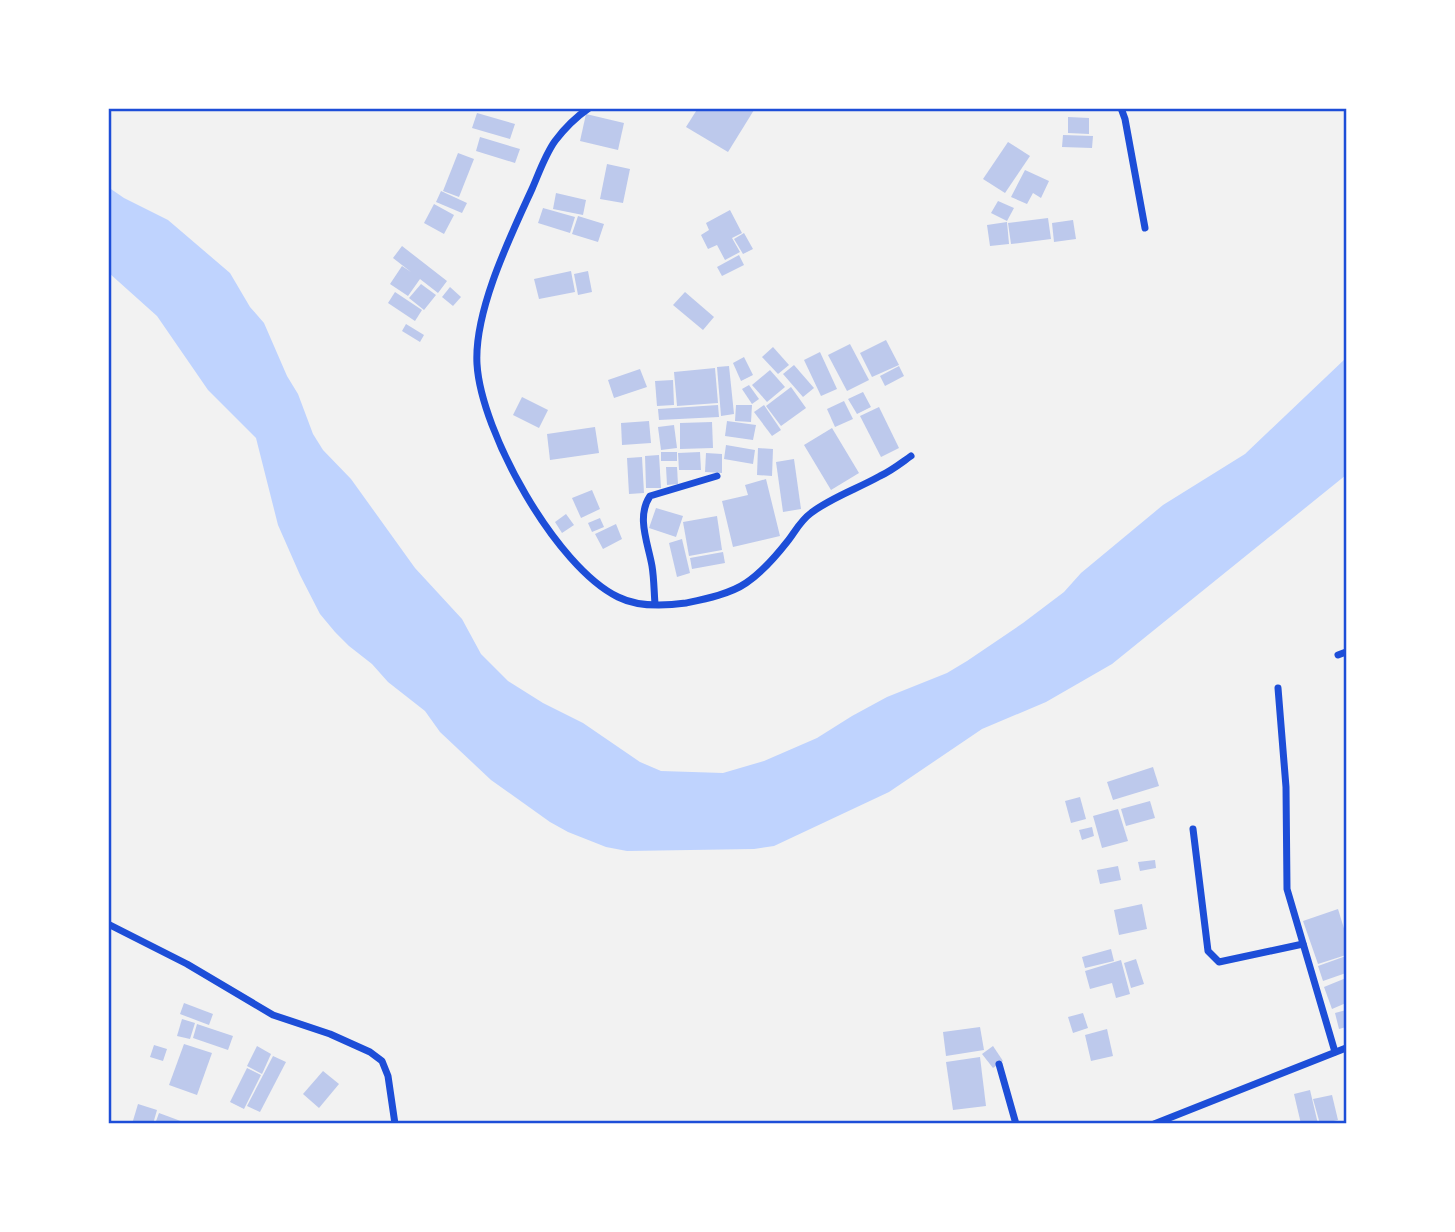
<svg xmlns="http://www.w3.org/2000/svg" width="1455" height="1232" font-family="'PT Sans',sans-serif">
<rect width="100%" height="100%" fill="#f2f2f2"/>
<polygon fill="#bfd3fe" points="108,187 124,198 168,220 230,273 250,307 264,323 287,376 298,394 313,434 323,450 351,479 415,568 462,619 481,654 508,681 543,703 583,723 640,762 661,771 723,773 764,761 817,738 852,716 887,697 947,673 967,661 1023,623 1064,592 1081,573 1163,505 1245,454 1346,358 1346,475 1112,664 1046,702 982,729 889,792 774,846 754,849 627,851 606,847 568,832 550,822 491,780 440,732 425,711 388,682 372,664 349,646 335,632 320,614 300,575 278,525 256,438 208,390 157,316 109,273"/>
<g fill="#bdc9ec">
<polygon points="698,108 751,108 754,110 728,152 686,127"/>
<polygon points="477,113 515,124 510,139 472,128"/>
<polygon points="586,114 624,123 618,150 580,141"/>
<polygon points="1068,117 1089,118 1089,134 1068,133"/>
<polygon points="1063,135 1093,136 1092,148 1062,147"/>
<polygon points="480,137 520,149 515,163 476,151"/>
<polygon points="1008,142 1030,156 1005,193 983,179"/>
<polygon points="458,153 474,159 459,197 443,191"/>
<polygon points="607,164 630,169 623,203 600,199"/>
<polygon points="1025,170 1049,181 1041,198 1033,193 1027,204 1011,197"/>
<polygon points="441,191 467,203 462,213 436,202"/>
<polygon points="556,193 586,200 583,215 553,209"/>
<polygon points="998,201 1014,208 1007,221 991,213"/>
<polygon points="434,204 454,215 444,234 424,223"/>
<polygon points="543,208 575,217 570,233 538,223"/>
<polygon points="730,210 742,233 732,238 740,252 725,260 717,245 708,249 701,235 709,230 706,223"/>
<polygon points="578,216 604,224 598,242 572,234"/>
<polygon points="1048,218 1051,239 1011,244 1008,223"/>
<polygon points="1073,220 1076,239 1054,242 1052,223"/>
<polygon points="1007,222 1009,244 990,246 987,225"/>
<polygon points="744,233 753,249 743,254 734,239"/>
<polygon points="402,246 447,281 438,293 420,279 408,296 390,284 402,266 411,272 393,258"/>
<polygon points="739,255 744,265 722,276 717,267"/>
<polygon points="571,271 575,292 539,299 534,279"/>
<polygon points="588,271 592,292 578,295 574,274"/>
<polygon points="421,284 436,295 424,310 409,298"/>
<polygon points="450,287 461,297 453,306 442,297"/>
<polygon points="395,292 422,310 415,321 388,303"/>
<polygon points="685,292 714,317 703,330 673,305"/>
<polygon points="406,324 424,335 420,342 402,331"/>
<polygon points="886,340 899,365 872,377 860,353"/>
<polygon points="850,344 869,380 847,391 828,355"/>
<polygon points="773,347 789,365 778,374 762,357"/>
<polygon points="820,352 837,389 821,396 804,360"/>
<polygon points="744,357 753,375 741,381 733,363"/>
<polygon points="794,365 814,388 803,397 783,374"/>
<polygon points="729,366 734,414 721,416 717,367"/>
<polygon points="899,366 904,376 885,386 880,376"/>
<polygon points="715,368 718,403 677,406 674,372"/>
<polygon points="640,369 647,387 614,398 608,380"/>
<polygon points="770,370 785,387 767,402 752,385"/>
<polygon points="673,380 674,405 657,406 655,381"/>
<polygon points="749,385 759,399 752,404 742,389"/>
<polygon points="791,387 806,408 781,426 766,406"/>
<polygon points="863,392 871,407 857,414 848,399"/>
<polygon points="522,397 548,410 539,428 513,415"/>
<polygon points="844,401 853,419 835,427 827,409"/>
<polygon points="718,405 719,417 659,420 658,409"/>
<polygon points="736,405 752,405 751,422 735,421"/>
<polygon points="764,405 781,430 772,436 754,412"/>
<polygon points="879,407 899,448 881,457 860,416"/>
<polygon points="649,421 651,443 622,445 621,423"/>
<polygon points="727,421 756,425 753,440 725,436"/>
<polygon points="712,422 713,448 680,449 680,423"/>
<polygon points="674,425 677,448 661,450 658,427"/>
<polygon points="595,427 599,453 550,460 547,434"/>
<polygon points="832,428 859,473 831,490 804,445"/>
<polygon points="726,445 755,450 753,464 724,459"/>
<polygon points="758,448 773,449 772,476 757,475"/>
<rect x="661" y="452" width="16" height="9"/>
<polygon points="700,452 701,470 679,470 678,453"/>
<polygon points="706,453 722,454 722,473 705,472"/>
<polygon points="659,455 661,488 646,488 645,456"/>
<polygon points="642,457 644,493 629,494 627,458"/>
<polygon points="794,459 801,509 783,512 776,462"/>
<polygon points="666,467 677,467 678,484 667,485"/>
<polygon points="766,479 780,536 733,547 722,501 748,495 745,485"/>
<polygon points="592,490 600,509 581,518 572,498"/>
<polygon points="656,508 683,516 676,537 649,528"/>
<polygon points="566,514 574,525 562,533 555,522"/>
<polygon points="717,516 722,550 689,556 683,522"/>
<polygon points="600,518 604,527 592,532 588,523"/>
<polygon points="616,524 622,539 603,549 595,534"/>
<polygon points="682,539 690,573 677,577 669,543"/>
<polygon points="723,552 725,563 692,569 690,558"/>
<polygon points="1153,767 1159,786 1113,800 1107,782"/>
<polygon points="1080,797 1086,819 1071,823 1065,801"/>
<polygon points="1150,801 1155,818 1126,826 1121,809"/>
<polygon points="1118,809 1128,841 1102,848 1093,816"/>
<polygon points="1092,827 1094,836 1082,840 1079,830"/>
<polygon points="1155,860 1156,868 1140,871 1138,862"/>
<polygon points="1118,866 1121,880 1100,884 1097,870"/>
<polygon points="1142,904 1147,929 1119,935 1114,910"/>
<polygon points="1338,909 1346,935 1346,955 1318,964 1303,921"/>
<polygon points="1111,949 1114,961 1085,968 1082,957"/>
<polygon points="1346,956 1346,973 1323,981 1318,966"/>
<polygon points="1136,959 1144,984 1131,988 1124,963"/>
<polygon points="1121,960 1130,994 1116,998 1112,983 1090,989 1085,971"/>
<polygon points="1346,978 1346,1003 1332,1009 1324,987"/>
<polygon points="184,1003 213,1014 209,1025 180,1014"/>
<polygon points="1346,1010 1346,1027 1339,1029 1335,1013"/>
<polygon points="1083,1013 1088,1028 1073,1033 1068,1017"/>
<polygon points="182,1019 195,1023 190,1039 177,1036"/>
<polygon points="197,1024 233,1036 228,1050 193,1038"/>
<polygon points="980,1027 984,1050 946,1056 943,1032"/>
<polygon points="1107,1029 1113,1056 1091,1061 1085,1035"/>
<polygon points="184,1044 212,1053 197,1095 169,1085"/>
<polygon points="154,1045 167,1049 163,1061 150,1057"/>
<polygon points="257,1046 271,1054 262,1074 247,1066"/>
<polygon points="993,1046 1003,1061 993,1068 982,1054"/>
<polygon points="273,1056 286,1062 260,1112 247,1106"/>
<polygon points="980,1057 986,1106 953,1110 946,1062"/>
<polygon points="247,1068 261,1075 244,1109 230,1102"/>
<polygon points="323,1071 339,1084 319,1108 303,1094"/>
<polygon points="1310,1090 1318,1124 1301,1124 1294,1094"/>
<polygon points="1332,1095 1338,1120 1320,1124 1313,1099"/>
<polygon points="138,1104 157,1110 153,1124 132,1124"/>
<polygon points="159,1113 186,1123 186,1124 155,1124"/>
</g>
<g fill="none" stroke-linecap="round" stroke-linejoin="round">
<g stroke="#1d4ed8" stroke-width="7">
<path d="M589,108C576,117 564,129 555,141C545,155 539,173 532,189C510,237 474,311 477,364C481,432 556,567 618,597C638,607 665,606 686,603C705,599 730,594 746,583C761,573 776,556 787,542C795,532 800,521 811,513C832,497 857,489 880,476C891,471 901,463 911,456"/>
<polyline points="1121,108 1125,119 1145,228"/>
<path d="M655,604C654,591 654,578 652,566C648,543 636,517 650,496L717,476"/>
<polyline points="1338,655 1346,652"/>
<polyline points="1278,688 1286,787 1287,889 1335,1052"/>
<polyline points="1193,829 1208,951 1219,962 1303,944"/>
<polyline points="108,924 187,964 273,1015 330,1034 370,1052 382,1061 388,1076 395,1124"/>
<polyline points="999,1064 1016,1124"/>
<polyline points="1154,1124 1346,1048"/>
</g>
</g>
<rect width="1455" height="1232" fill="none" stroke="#ffffff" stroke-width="220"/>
<rect x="110" y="110" width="1235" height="1012" fill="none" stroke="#1d4ed8" stroke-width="2.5"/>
</svg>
